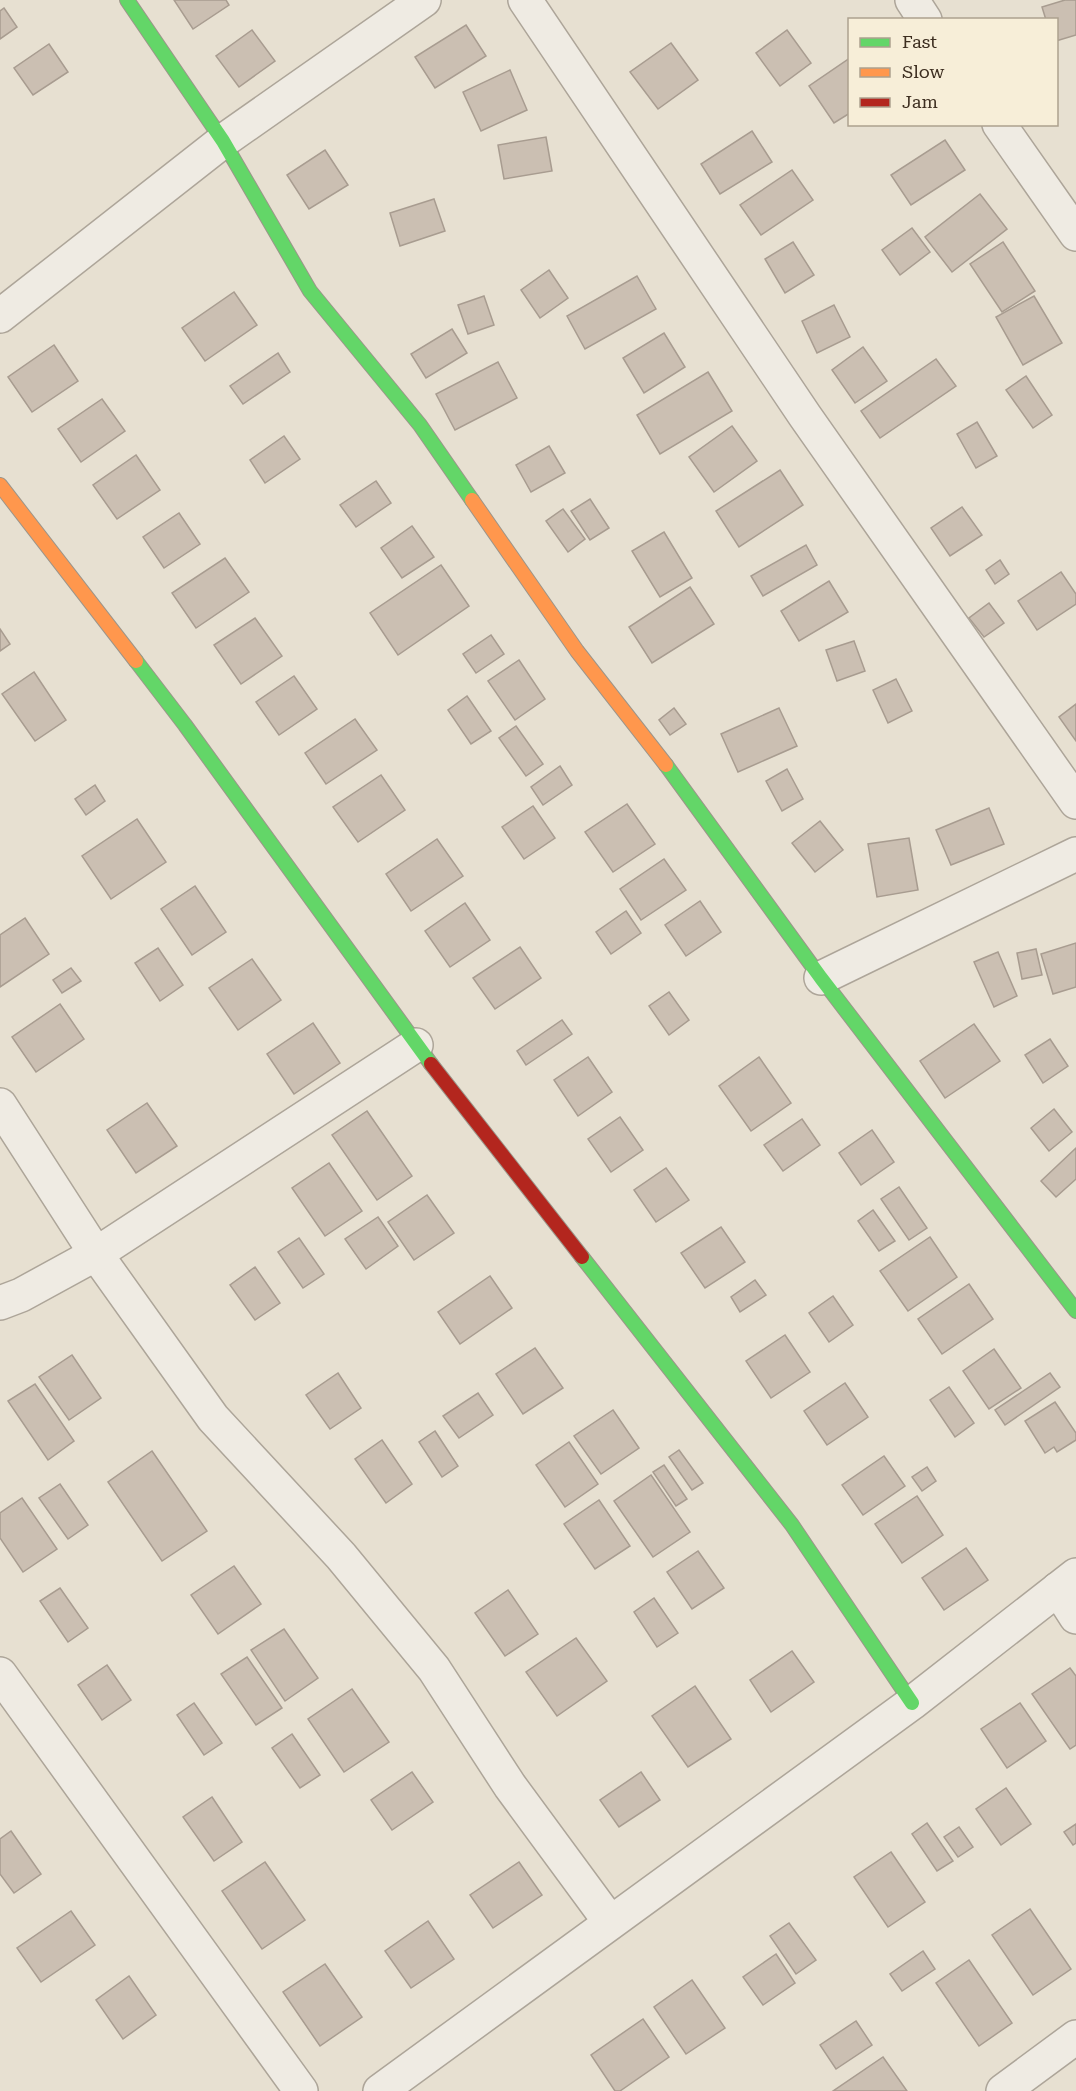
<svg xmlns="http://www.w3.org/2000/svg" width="1076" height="2091" font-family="'Roboto Serif',serif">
<rect width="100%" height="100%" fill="#e7e0d1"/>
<g fill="#cbbfb2" stroke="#a89c90" stroke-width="1.5">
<polygon points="174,0 226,0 229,5 193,29"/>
<polygon points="1065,0 1076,0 1076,35 1056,41 1056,20 1046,20 1042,7"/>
<polygon points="4,8 17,27 0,39 0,11"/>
<polygon points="466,25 486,56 435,88 415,57"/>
<polygon points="252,30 275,61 239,87 216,56"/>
<polygon points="787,30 811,63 780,86 756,53"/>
<polygon points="671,43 698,80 658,109 630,72"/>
<polygon points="49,44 68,72 33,95 14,68"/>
<polygon points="850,58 850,113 834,123 809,86"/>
<polygon points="510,70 527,110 481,131 463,92"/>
<polygon points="752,131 772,162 720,194 701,164"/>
<polygon points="546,137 552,171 504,179 498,145"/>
<polygon points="945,140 965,170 911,205 891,175"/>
<polygon points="325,150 348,185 309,209 287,175"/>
<polygon points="792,170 813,200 761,235 740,205"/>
<polygon points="980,194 1007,229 952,272 925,237"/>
<polygon points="434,199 445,231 400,246 390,213"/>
<polygon points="912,228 930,252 900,275 882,250"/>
<polygon points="793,242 814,275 785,293 765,259"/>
<polygon points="1003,242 1035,291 1002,312 970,264"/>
<polygon points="549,270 568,298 540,318 521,290"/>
<polygon points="637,276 656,309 585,349 567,316"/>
<polygon points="234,292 257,325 205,361 182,328"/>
<polygon points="484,296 494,325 468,334 458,305"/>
<polygon points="1034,296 1062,343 1023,365 996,317"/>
<polygon points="834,305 850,337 817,353 802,321"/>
<polygon points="452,329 467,353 426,378 411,354"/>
<polygon points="664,333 685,367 644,393 623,358"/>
<polygon points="54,345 78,381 32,412 8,377"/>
<polygon points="863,347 887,381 855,403 832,370"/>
<polygon points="278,353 290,372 243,404 230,386"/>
<polygon points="936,359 956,386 880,438 861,411"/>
<polygon points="498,362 517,398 455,430 436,394"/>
<polygon points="708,372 732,411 660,454 637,415"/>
<polygon points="1026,376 1052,415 1033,428 1006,390"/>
<polygon points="102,399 125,431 81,462 58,429"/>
<polygon points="977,422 997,456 976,468 957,434"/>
<polygon points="732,426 757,461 714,492 689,457"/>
<polygon points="284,436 300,459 265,483 250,460"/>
<polygon points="549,446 565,473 531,492 516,465"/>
<polygon points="136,455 160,490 117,519 93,485"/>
<polygon points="780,470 803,505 739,547 716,511"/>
<polygon points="376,481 391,503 356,527 340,505"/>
<polygon points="590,499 609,528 590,540 571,511"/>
<polygon points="962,507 982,535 950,556 931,528"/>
<polygon points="563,509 585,539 568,552 546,521"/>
<polygon points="179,513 200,544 164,568 143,537"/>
<polygon points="412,526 434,557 402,578 381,548"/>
<polygon points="664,532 692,578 660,597 632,551"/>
<polygon points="806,545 817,565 763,596 751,576"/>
<polygon points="225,558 249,592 196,628 172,593"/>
<polygon points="1000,560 1009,574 995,584 986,570"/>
<polygon points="441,565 469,606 398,655 370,613"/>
<polygon points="1061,572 1076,594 1076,604 1037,630 1018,601"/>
<polygon points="829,581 848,612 799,641 781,611"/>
<polygon points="690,587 714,624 652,663 629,627"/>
<polygon points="989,603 1004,623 984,637 969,618"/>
<polygon points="255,618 282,656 241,684 214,645"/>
<polygon points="0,629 10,644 0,651"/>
<polygon points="491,635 504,654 476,673 463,654"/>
<polygon points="854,641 865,671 837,681 826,650"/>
<polygon points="519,660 545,699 515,720 488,681"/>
<polygon points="34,672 66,720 35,741 2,694"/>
<polygon points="294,676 317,709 279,735 256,702"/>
<polygon points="896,679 912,711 888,723 873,690"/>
<polygon points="467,696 491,731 471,744 448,710"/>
<polygon points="1076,704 1076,741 1059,717"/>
<polygon points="674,708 686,724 670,735 659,720"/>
<polygon points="779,708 797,746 738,772 721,734"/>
<polygon points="355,719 377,750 326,784 305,753"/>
<polygon points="516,726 543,764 526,776 499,738"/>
<polygon points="560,766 572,785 543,805 531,787"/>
<polygon points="787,769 803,799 782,811 766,781"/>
<polygon points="381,775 405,810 358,842 333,807"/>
<polygon points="95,785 105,801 86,815 75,799"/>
<polygon points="627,804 655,844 613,872 585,832"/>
<polygon points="533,806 555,838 524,859 502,827"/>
<polygon points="989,808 1004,844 951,865 936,830"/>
<polygon points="137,819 166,862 111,899 82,856"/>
<polygon points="820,821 843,850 815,872 792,843"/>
<polygon points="909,838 918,890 877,897 868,844"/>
<polygon points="437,839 463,876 411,911 386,874"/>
<polygon points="664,859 686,890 641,920 620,889"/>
<polygon points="195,886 226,932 192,955 161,909"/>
<polygon points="700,901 721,932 686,956 665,925"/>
<polygon points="465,903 490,940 450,967 425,931"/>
<polygon points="626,911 641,933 611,954 596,932"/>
<polygon points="25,918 49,954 0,987 0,935"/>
<polygon points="1076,943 1076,987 1053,994 1041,954"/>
<polygon points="520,947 541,978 495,1009 473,978"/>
<polygon points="158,948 183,985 160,1001 135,963"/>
<polygon points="1036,949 1042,975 1022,979 1017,953"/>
<polygon points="998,952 1017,996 994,1007 974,962"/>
<polygon points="252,959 281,1000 238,1030 209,988"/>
<polygon points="71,968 81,981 62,993 53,980"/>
<polygon points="669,992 689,1020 669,1035 649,1006"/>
<polygon points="60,1004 84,1039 36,1072 12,1037"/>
<polygon points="562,1020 572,1034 526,1065 517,1051"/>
<polygon points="313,1023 340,1063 294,1094 267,1054"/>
<polygon points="974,1024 1000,1061 945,1098 920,1061"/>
<polygon points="1050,1039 1068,1066 1043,1083 1025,1055"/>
<polygon points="588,1057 612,1092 578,1116 554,1080"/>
<polygon points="759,1057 791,1103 751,1131 719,1086"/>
<polygon points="147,1103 177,1146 136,1173 107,1130"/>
<polygon points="1054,1109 1072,1132 1049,1151 1031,1128"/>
<polygon points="367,1111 412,1176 377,1200 332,1135"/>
<polygon points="620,1117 643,1150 611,1172 588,1139"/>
<polygon points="802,1119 820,1145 783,1171 764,1145"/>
<polygon points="872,1130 894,1162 861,1185 839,1153"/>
<polygon points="1076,1148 1076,1179 1056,1197 1041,1181"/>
<polygon points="329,1163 362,1211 325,1236 292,1188"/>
<polygon points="666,1168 689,1200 656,1222 634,1190"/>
<polygon points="899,1187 927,1228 909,1240 881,1199"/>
<polygon points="427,1195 454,1233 414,1260 388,1222"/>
<polygon points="873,1210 895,1241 879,1251 858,1221"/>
<polygon points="378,1217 398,1246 366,1269 345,1239"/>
<polygon points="721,1227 745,1262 705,1288 681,1253"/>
<polygon points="930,1237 957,1277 908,1311 880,1271"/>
<polygon points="299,1238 324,1274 303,1288 278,1252"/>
<polygon points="255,1267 280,1303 255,1320 230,1285"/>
<polygon points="490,1276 512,1308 460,1344 438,1312"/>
<polygon points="755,1280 766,1295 740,1312 731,1297"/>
<polygon points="969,1284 993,1319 942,1354 918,1319"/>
<polygon points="833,1296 853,1325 829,1342 809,1313"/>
<polygon points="785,1335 810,1372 771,1398 746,1361"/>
<polygon points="535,1348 563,1388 523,1414 496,1374"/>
<polygon points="994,1349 1021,1388 989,1409 963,1371"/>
<polygon points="72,1355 101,1398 69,1420 39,1377"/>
<polygon points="338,1373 361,1408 330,1429 306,1395"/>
<polygon points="1050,1373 1060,1387 1005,1425 995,1410"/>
<polygon points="845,1383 868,1417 827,1445 804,1411"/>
<polygon points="35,1384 74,1441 48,1460 8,1401"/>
<polygon points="949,1387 974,1423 955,1437 930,1400"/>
<polygon points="478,1393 493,1415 459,1438 443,1416"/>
<polygon points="1055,1402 1076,1433 1076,1440 1057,1452 1054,1447 1045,1453 1025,1421"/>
<polygon points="613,1410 639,1448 601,1474 574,1436"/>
<polygon points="435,1431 458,1466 442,1477 419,1442"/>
<polygon points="382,1440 412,1484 386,1503 355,1459"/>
<polygon points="569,1442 598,1484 565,1507 536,1465"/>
<polygon points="679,1450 703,1483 692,1490 669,1457"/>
<polygon points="152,1451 207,1531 162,1561 108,1482"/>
<polygon points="884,1456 905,1486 863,1515 842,1485"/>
<polygon points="664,1465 687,1499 676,1506 653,1472"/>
<polygon points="927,1467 936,1481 922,1491 912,1477"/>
<polygon points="651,1475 690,1532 653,1557 614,1501"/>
<polygon points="60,1484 88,1525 68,1539 39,1498"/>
<polygon points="917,1496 943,1535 902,1563 875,1524"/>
<polygon points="22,1498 57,1549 23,1572 0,1538 0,1513"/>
<polygon points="599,1500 630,1546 595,1569 564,1524"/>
<polygon points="966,1548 988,1580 944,1610 922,1578"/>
<polygon points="698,1551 724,1588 692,1609 667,1572"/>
<polygon points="234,1566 261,1604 218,1634 191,1595"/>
<polygon points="60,1588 88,1628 68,1642 40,1601"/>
<polygon points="508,1590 538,1634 505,1656 475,1613"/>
<polygon points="654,1598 678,1633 657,1647 634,1612"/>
<polygon points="284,1629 318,1678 285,1701 251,1650"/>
<polygon points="576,1638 607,1681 557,1716 526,1672"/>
<polygon points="792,1651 814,1682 771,1712 750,1680"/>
<polygon points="247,1657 282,1708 256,1725 221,1674"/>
<polygon points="107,1665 131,1700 102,1720 78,1685"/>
<polygon points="1070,1668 1076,1676 1076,1745 1070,1749 1032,1694"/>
<polygon points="695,1686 731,1739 688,1767 652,1716"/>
<polygon points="352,1689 389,1742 344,1772 308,1719"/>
<polygon points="194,1703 222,1743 204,1755 177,1715"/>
<polygon points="1020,1703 1046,1741 1007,1768 981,1729"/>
<polygon points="292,1734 320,1775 300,1788 272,1748"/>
<polygon points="412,1772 433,1802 392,1830 371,1800"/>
<polygon points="641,1772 660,1800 619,1827 600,1800"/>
<polygon points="1006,1788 1031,1824 1001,1845 976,1809"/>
<polygon points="212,1797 242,1842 214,1861 183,1817"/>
<polygon points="927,1823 953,1861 937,1871 912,1834"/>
<polygon points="1076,1824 1076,1843 1073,1845 1064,1832"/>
<polygon points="959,1827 973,1847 958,1857 944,1837"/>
<polygon points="11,1831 41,1874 14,1893 0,1874 0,1839"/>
<polygon points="891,1852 925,1902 888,1927 854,1877"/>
<polygon points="265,1862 305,1920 262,1949 222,1891"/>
<polygon points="519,1862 542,1895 493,1928 470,1895"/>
<polygon points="1030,1909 1071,1969 1033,1995 992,1935"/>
<polygon points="71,1911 95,1945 41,1982 17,1948"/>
<polygon points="428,1921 454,1959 411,1988 385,1951"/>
<polygon points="789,1923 816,1960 796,1974 770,1936"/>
<polygon points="923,1951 935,1969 902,1991 890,1974"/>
<polygon points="776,1954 795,1983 763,2005 743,1977"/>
<polygon points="969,1960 1012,2023 979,2046 936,1983"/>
<polygon points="325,1964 362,2017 320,2046 283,1992"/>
<polygon points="129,1976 156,2015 123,2039 96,2000"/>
<polygon points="692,1980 725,2028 686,2054 654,2007"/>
<polygon points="643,2019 669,2057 620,2091 615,2091 591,2055"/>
<polygon points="856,2021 872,2045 836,2069 820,2045"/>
<polygon points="883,2057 907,2091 833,2091"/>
</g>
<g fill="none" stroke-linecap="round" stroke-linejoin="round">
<defs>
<g id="street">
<polyline points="525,0 805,416 1076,802"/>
<polyline points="912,0 925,20"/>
<polyline points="999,124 1076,234"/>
<polyline points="0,316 223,141 424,0"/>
<polyline points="821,978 1076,854"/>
<polyline points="0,1105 96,1254 213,1418 341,1556 434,1669 510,1786 610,1922"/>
<polyline points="0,1303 21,1295 96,1254 416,1045"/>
<polyline points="1058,1589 1076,1617"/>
<polyline points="0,1674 301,2091"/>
<polyline points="380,2091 912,1703 1076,1575"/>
<polyline points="1003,2091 1076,2037"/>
</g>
<g id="fast">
<polyline points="127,0 223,141 310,291 420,425 472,500"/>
<polyline points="136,661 185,725 431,1064"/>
<polyline points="666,765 821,978 1076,1311"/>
<polyline points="582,1257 792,1525 912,1703"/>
</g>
<g id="slow">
<polyline points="0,485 136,661"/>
<polyline points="472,500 577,651 666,765"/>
</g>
<polyline id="jam" points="431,1064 582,1257"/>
</defs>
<use href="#street" stroke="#ada599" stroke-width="36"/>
<use href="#fast" stroke="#9c958a" stroke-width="16"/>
<use href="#slow" stroke="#9c958a" stroke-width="16"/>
<use href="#jam" stroke="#9c958a" stroke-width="16"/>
<use href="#street" stroke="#efebe3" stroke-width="33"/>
<use href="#fast" stroke="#63d668" stroke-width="14"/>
<use href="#slow" stroke="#ff974d" stroke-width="14"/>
<use href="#jam" stroke="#b3261e" stroke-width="14"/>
</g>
<rect x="848" y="18" width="210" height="108" fill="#f7eed8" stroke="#ada18e" stroke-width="1.5"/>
<rect x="860" y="38" width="30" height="9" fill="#63d668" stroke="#ada18e" stroke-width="1.5"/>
<text x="902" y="48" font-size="18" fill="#3d2e20">Fast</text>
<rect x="860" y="68" width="30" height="9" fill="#ff974d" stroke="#ada18e" stroke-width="1.5"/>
<text x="902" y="78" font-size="18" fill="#3d2e20">Slow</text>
<rect x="860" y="98" width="30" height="9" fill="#b3261e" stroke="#ada18e" stroke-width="1.5"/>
<text x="902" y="108" font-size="18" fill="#3d2e20">Jam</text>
</svg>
